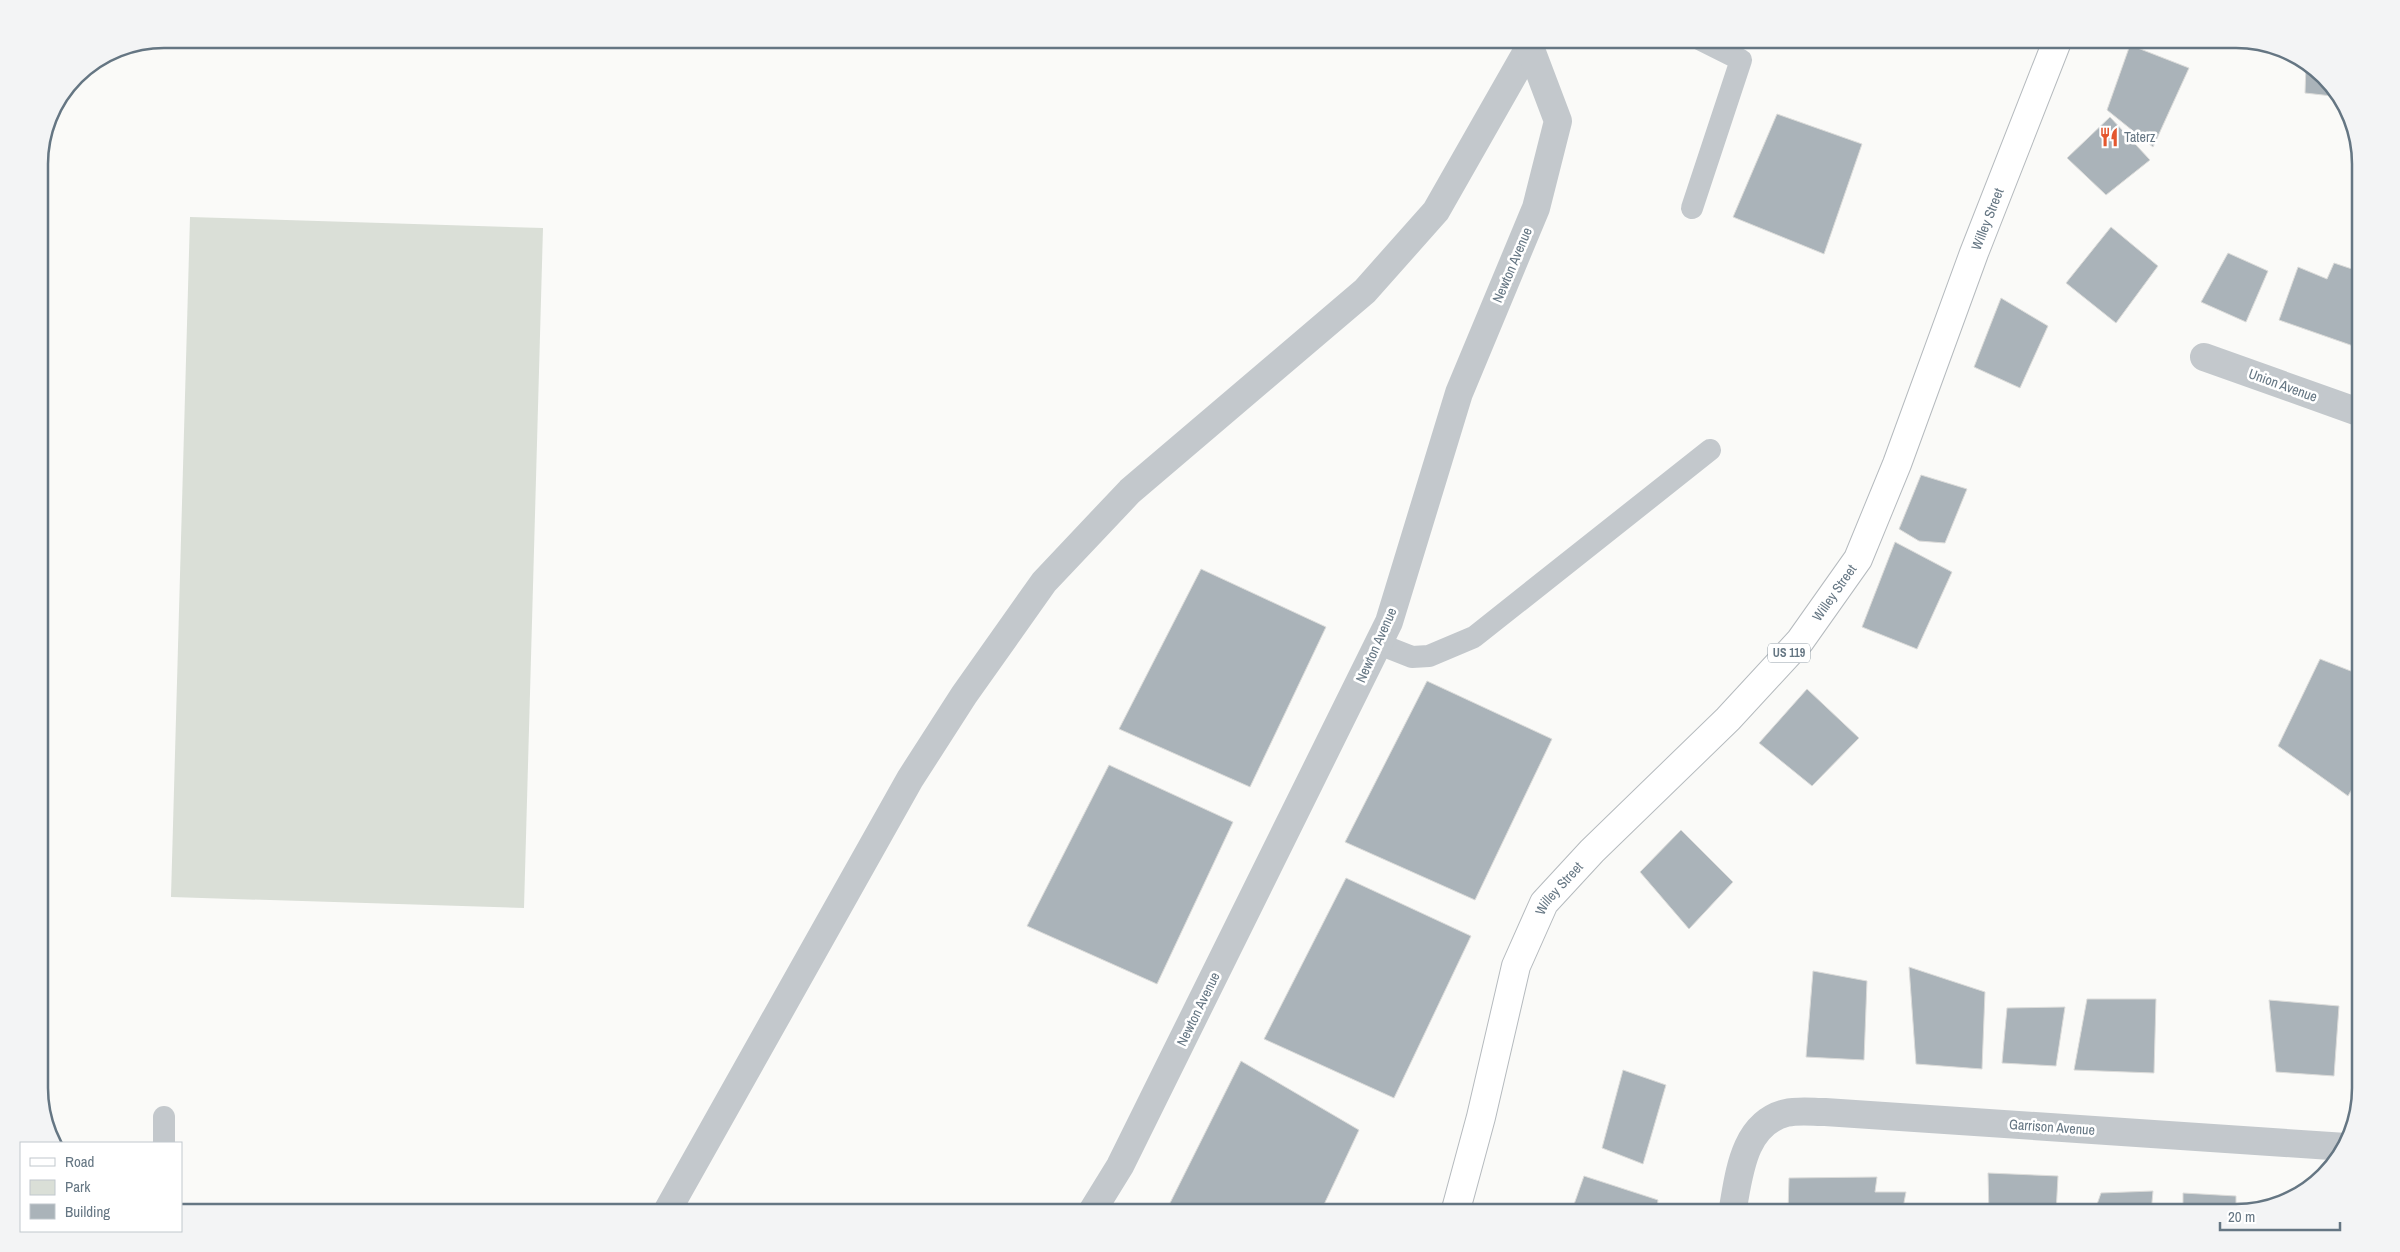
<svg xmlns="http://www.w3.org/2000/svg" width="2400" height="1252" font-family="'Archivo Narrow',sans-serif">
<rect width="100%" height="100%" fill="#fafaf8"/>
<polygon fill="#dadfd7" points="190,217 543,228 524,908 171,897"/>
<g fill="#aab3b9" stroke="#dcdcda">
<polygon points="2130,45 2189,68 2153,147 2107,110"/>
<polygon points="2306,64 2340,94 2341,97 2305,93"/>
<polygon points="1777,114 1862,144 1824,254 1733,217"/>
<polygon points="2110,117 2150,160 2106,195 2067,158"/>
<polygon points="2111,227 2158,266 2116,323 2066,283"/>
<polygon points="2228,253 2268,271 2246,322 2201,302"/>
<polygon points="2334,263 2361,272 2361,341 2359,348 2279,320 2298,267 2327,279"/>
<polygon points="2001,298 2048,326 2020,388 1974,367"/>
<polygon points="1921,475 1967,489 1945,543 1919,541 1899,529"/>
<polygon points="1895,542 1952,572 1917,649 1862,627"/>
<polygon points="1201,569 1326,627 1250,787 1119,729"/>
<polygon points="2320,659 2361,675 2361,773 2348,796 2278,746"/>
<polygon points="1427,681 1552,739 1475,900 1345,842"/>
<polygon points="1807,689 1859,738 1812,786 1759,743"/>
<polygon points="1109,765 1233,822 1157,984 1027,926"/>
<polygon points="1681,830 1733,882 1689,929 1640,872"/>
<polygon points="1346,878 1471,936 1394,1098 1264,1039"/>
<polygon points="1909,967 1985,992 1982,1069 1916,1064"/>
<polygon points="1813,971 1867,981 1864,1060 1806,1057"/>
<polygon points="2087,999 2156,999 2154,1073 2074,1070"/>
<polygon points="2269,1000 2339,1006 2334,1076 2276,1072"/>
<polygon points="2065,1007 2056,1066 2002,1063 2007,1008"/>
<polygon points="1241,1061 1359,1130 1320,1213 1165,1213"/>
<polygon points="1623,1070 1666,1085 1643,1164 1602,1148"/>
<polygon points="1988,1173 2058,1176 2056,1213 1989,1213"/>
<polygon points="1584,1176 1658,1200 1656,1213 1571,1213"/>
<polygon points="1877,1177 1875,1192 1906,1192 1902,1213 1788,1213 1789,1178"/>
<polygon points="2153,1191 2151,1213 2094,1213 2101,1193"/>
<polygon points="2183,1193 2236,1196 2236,1213 2183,1213"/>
</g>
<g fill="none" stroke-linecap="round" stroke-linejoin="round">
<defs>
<g id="primary">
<path id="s1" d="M1455,1213L1481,1117L1516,966L1544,903L1592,851L1728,719L1800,641L1858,559L1897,464L1974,253L2058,39"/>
</g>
</defs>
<use href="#primary" stroke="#b5babe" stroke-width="30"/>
<g stroke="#c3c8cc" stroke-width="22">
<polyline points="1692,208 1741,60 1699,39"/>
<polyline points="1379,644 1412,657 1429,656 1474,637 1710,450"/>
<polyline points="164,1117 164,1143"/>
</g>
<g stroke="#c3c8cc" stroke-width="28">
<polyline points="2204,357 2361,413"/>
<polyline points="666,1213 910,779 964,695 1044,582 1130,491 1365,291 1436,211 1534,39"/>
<polyline points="1091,1213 1120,1166 1389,622 1459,393 1536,208 1558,121 1530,47"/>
<path d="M1732,1213C1739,1177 1742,1124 1786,1113C1798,1110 1813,1112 1825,1112L2346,1147"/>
</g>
<use href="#primary" stroke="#fff" stroke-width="28"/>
</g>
<defs>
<symbol id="restaurant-bare" viewBox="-9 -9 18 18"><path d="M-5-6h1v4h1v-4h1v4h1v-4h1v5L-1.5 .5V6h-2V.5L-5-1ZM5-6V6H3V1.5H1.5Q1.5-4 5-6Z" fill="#e4572e" stroke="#fff" stroke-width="2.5" paint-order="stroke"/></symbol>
</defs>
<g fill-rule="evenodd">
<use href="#restaurant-bare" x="2095" y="123" width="28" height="28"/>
</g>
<g text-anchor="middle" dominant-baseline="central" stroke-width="5" stroke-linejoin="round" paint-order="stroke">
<rect fill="#fff" stroke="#939fa8" stroke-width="1" x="1768" y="643.5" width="42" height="19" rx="4"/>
<g font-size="12" font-weight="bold" fill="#657683">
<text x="1789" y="653">US 119</text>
</g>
<g font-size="14" fill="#657683" stroke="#fff" text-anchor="start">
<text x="2124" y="137">Taterz</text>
</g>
<g font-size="14" fill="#657683" stroke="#fff">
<text stroke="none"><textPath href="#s1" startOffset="1154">Willey Street</textPath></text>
<text transform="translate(1512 265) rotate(-67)">Newton Avenue</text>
<text transform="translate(2283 385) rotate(20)">Union Avenue</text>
<text stroke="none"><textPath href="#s1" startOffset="749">Willey Street</textPath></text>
<text transform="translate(1376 645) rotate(-66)">Newton Avenue</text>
<text stroke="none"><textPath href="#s1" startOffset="344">Willey Street</textPath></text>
<text transform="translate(1198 1009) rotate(-64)">Newton Avenue</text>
<text transform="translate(2052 1127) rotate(4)">Garrison Avenue</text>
</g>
</g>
<path d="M0 0H2400V1252H0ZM164 48H2236A116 116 0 0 1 2352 164V1088A116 116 0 0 1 2236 1204H164A116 116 0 0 1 48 1088V164A116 116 0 0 1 164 48Z" fill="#f3f4f5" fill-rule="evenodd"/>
<path fill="none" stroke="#657683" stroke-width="2.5" d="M164 48H2236A116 116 0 0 1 2352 164V1088A116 116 0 0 1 2236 1204H164A116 116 0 0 1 48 1088V164A116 116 0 0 1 164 48Z"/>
<rect x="20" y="1142" width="162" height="90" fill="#ffffff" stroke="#c1c8cd"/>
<rect x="30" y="1158" width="25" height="8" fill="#ffffff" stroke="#c1c8cd"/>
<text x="65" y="1167" font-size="15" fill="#657683">Road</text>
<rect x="30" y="1180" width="25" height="15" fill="#dadfd7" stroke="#c1c8cd"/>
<text x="65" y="1192" font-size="15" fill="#657683">Park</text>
<rect x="30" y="1204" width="25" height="15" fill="#aab3b9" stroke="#c1c8cd"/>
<text x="65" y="1217" font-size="15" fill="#657683">Building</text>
<path d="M2220 1222v8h120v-8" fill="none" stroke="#657683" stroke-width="2.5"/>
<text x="2228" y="1222" font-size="15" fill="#657683" stroke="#ffffff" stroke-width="4" paint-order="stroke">20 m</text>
</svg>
